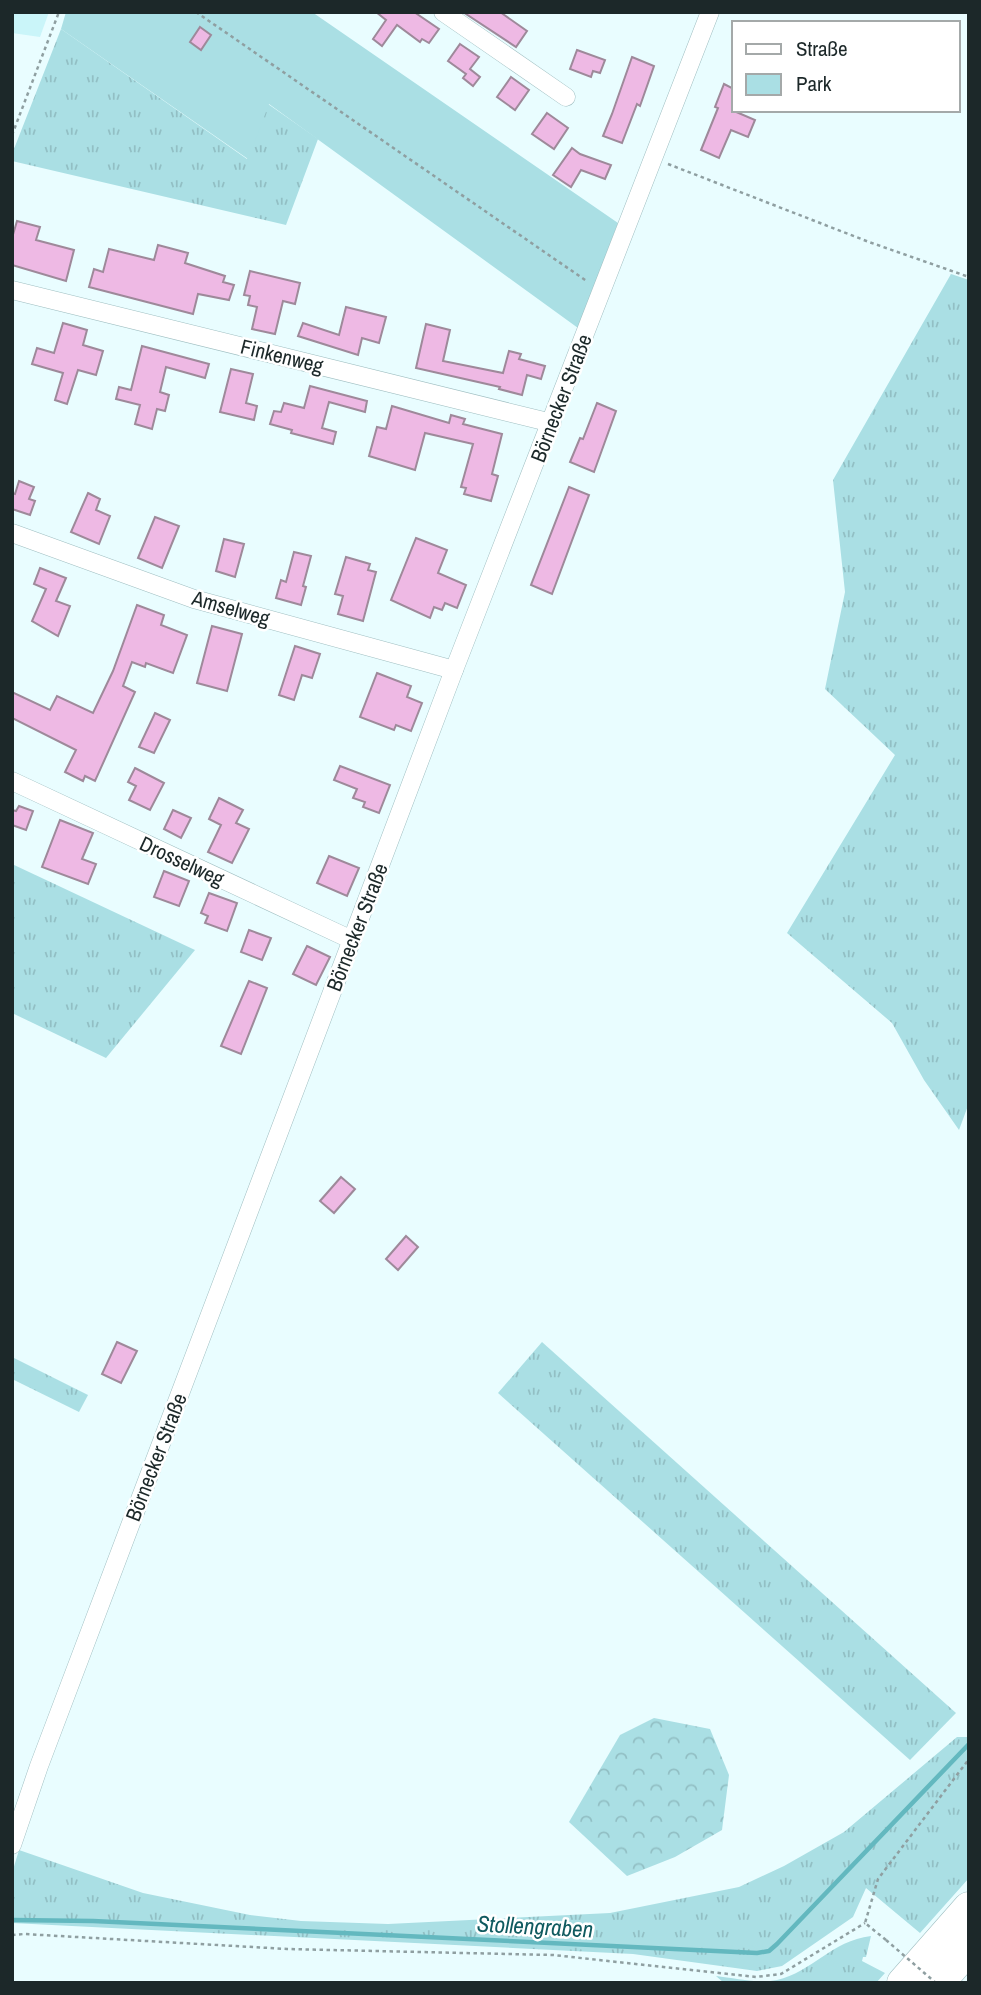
<svg xmlns="http://www.w3.org/2000/svg" width="981" height="1995" font-family="'Archivo Narrow',sans-serif">
<defs>
<pattern id="grass-tufts" width="24" height="20" patternUnits="userSpaceOnUse" patternTransform="scale(1.75)"><rect width="24" height="20" fill="#aadfe4"/><path d="M3 7l-1-3M5 7V3M7 7l1-3M15 17l-1-3M17 17v-4M19 17l1-3" fill="none" stroke="#92bfc4"/></pattern>
<pattern id="forest-crowns" width="20" height="18" patternUnits="userSpaceOnUse" patternTransform="scale(1.75)"><rect width="20" height="18" fill="#aadfe4"/><path d="M2 6a3 3 0 1 1 6 0M12 15a3 3 0 1 1 6 0" fill="none" stroke="#92bfc4"/></pattern>
</defs>
<rect width="100%" height="100%" fill="#e9fdff"/>
<polygon fill="#caf5f9" points="12,12 49,12 40,37 12,33"/>
<g fill="url(#grass-tufts)">
<polygon points="61,29 247,159 268,104 318,139 286,225 12,161 12,154"/>
<polygon points="951,274 969,280 969,1103 959,1130 924,1080 892,1023 787,933 895,755 825,689 845,592 833,480"/>
<polygon points="12,864 195,950 106,1058 12,1013"/>
<polygon points="542,1342 956,1713 910,1760 498,1393"/>
<polygon points="12,1357 88,1395 79,1412 12,1379"/>
<polygon points="957,1737 969,1737 969,1878 920,1933 866,1888 853,1917 782,1966 757,1971 633,1954 12,1923 12,1873 19,1850 143,1893 250,1915 301,1921 388,1924 610,1913 739,1887 784,1866 844,1832"/>
<path d="M871,1936L866,1957H863L862,1961L885,1973L876,1983H724L716,1976C734,1978 759,1984 777,1980C812,1972 831,1941 871,1936Z"/>
</g>
<polygon fill="url(#forest-crowns)" points="654,1718 710,1729 729,1775 722,1830 675,1857 627,1876 569,1822 620,1735"/>
<polygon fill="#aadfe4" points="66,12 312,12 618,223 578,328 269,104 248,159 61,29"/>
<g fill="none" stroke-linecap="round" stroke-linejoin="round">
<polyline stroke="#63b8bf" stroke-width="4.5" points="12,1920 93,1921 757,1953 769,1951 777,1944 969,1744"/>
</g>
<g fill="#eeb9e4" stroke="#9e899a" stroke-width="2">
<polygon points="376,12 414,12 439,29 429,43 422,39 420,42 397,25 382,46 373,39 386,20"/>
<polygon points="463,12 500,12 527,31 516,47"/>
<polygon points="200,27 211,35 201,50 190,42"/>
<polygon points="460,44 479,57 470,69 480,77 473,86 463,78 466,74 448,61"/>
<polygon points="577,50 605,60 600,73 593,71 591,77 570,69"/>
<polygon points="632,57 654,66 640,106 637,104 622,143 603,136 612,114"/>
<polygon points="511,77 529,90 515,110 497,97"/>
<polygon points="724,84 734,89 734,111 755,120 748,137 731,130 719,158 701,150 718,108 715,107"/>
<polygon points="547,113 568,128 554,149 532,134"/>
<polygon points="572,148 580,154 611,165 605,179 581,170 571,187 553,175"/>
<polygon points="17,221 40,227 36,240 74,250 66,281 12,265 12,238"/>
<polygon points="158,245 188,253 185,263 225,276 223,282 234,285 229,300 198,294 193,314 89,287 94,269 103,272 109,249 154,260"/>
<polygon points="250,271 300,283 295,304 283,301 275,334 252,329 257,307 248,305 250,296 244,295"/>
<polygon points="346,307 386,317 379,343 362,338 358,355 298,336 303,323 339,335"/>
<polygon points="63,323 87,330 83,345 103,351 96,375 78,370 67,404 55,400 63,373 32,364 37,348 54,353"/>
<polygon points="426,324 450,330 443,361 503,373 509,351 521,354 519,359 545,366 541,379 527,375 522,395 499,389 500,387 416,368"/>
<polygon points="142,346 209,364 205,378 166,367 160,392 169,395 165,411 157,409 152,429 135,424 140,405 116,399 119,387 131,390"/>
<polygon points="231,369 253,374 246,403 257,406 254,420 220,412"/>
<polygon points="310,386 367,401 365,412 329,402 322,428 336,432 333,444 291,433 292,430 270,424 274,411 281,412 284,403 304,408"/>
<polygon points="597,403 616,411 594,472 570,462 580,438 583,439"/>
<polygon points="392,406 449,423 451,415 465,419 463,424 502,434 492,474 498,476 491,501 464,494 466,488 461,487 473,444 425,433 415,470 369,456 377,427 386,429"/>
<polygon points="19,481 34,487 29,499 35,501 30,515 12,509 12,493 15,494"/>
<polygon points="569,487 589,495 552,594 531,585"/>
<polygon points="88,493 100,499 96,510 110,516 99,544 71,532"/>
<polygon points="155,517 179,526 162,568 138,558"/>
<polygon points="416,538 447,550 438,573 466,585 457,608 445,603 442,610 434,607 430,618 391,600"/>
<polygon points="224,539 244,544 235,577 216,571"/>
<polygon points="294,552 311,556 303,586 306,587 301,605 276,598 281,580 286,582"/>
<polygon points="346,557 370,564 368,570 376,572 363,621 338,614 343,596 335,594"/>
<polygon points="40,568 66,578 56,601 70,606 58,636 32,621 46,589 34,584"/>
<polygon points="137,605 164,615 161,625 187,635 173,673 146,663 145,667 132,662 123,686 135,692 95,781 85,776 83,781 65,772 76,750 12,718 12,692 50,710 57,696 93,713 113,671"/>
<polygon points="212,626 242,634 227,691 197,683"/>
<polygon points="295,646 320,654 312,678 302,675 294,700 279,695"/>
<polygon points="377,673 411,686 407,697 422,703 411,731 396,725 394,730 360,717"/>
<polygon points="155,713 170,720 154,753 139,747"/>
<polygon points="340,766 390,785 379,813 363,807 365,802 353,798 357,789 334,780"/>
<polygon points="135,768 164,783 150,810 129,800 136,786 128,782"/>
<polygon points="219,798 243,810 236,823 249,829 232,863 208,852 221,825 209,819"/>
<polygon points="19,806 33,811 26,830 12,825 12,810 16,811"/>
<polygon points="173,810 191,818 181,838 164,829"/>
<polygon points="60,820 93,833 82,859 96,864 88,884 42,867"/>
<polygon points="329,856 359,868 347,896 317,883"/>
<polygon points="164,871 189,881 179,906 154,897"/>
<polygon points="209,893 237,903 227,931 205,923 208,916 201,913"/>
<polygon points="249,930 271,938 262,960 241,952"/>
<polygon points="307,946 330,957 316,985 293,974"/>
<polygon points="249,981 267,988 241,1054 221,1046"/>
<polygon points="341,1177 355,1189 334,1213 320,1201"/>
<polygon points="406,1236 418,1247 398,1270 386,1259"/>
<polygon points="117,1342 137,1351 121,1383 102,1374"/>
</g>
<g fill="none" stroke-linecap="round" stroke-linejoin="round">
<defs>
<g id="minor">
<polyline points="443,12 566,97"/>
<polyline points="12,290 552,423"/>
<polyline points="12,533 194,599 454,670"/>
<polyline points="12,781 352,940"/>
<polyline points="12,1845 39,1766 454,670 710,12"/>
</g>
<g id="motorway">
<polyline points="903,1983 969,1908"/>
<polyline points="938,1983 969,1948"/>
</g>
</defs>
<use href="#minor" stroke="#a0bfc2" stroke-width="19"/>
<use href="#motorway" stroke="#a0bfc2" stroke-width="33"/>
<g stroke="#8f9fa1" stroke-width="2.5" stroke-dasharray="3.5 3.5" stroke-linecap="butt">
<polyline points="196,12 588,282"/>
<polyline points="12,135 59,12"/>
<polyline points="668,164 869,242 969,277"/>
<polyline points="12,1935 24,1934 287,1949 553,1955 756,1977 781,1974 865,1923"/>
<polyline points="886,1940 865,1923 878,1879 969,1759"/>
</g>
<use href="#minor" stroke="#fff" stroke-width="18"/>
<use href="#motorway" stroke="#fff" stroke-width="32"/>
<polyline stroke="#8f9fa1" stroke-width="2.5" stroke-dasharray="3.5 3.5" stroke-linecap="butt" points="886,1940 936,1983"/>
</g>
<g text-anchor="middle" dominant-baseline="central" stroke-width="5" stroke-linejoin="round" paint-order="stroke">
<g font-size="21" fill="#1c2829" stroke="#fff">
<text transform="translate(282 356) rotate(14)">Finkenweg</text>
<text transform="translate(561 398) rotate(-69)">Börnecker Straße</text>
<text transform="translate(231 608) rotate(16)">Amselweg</text>
<text transform="translate(182 861) rotate(25)">Drosselweg</text>
<text transform="translate(357 927) rotate(-69)">Börnecker Straße</text>
<text transform="translate(156 1457) rotate(-69)">Börnecker Straße</text>
</g>
<g font-size="23" font-style="italic" fill="#0f5a5f" stroke="#fff">
<text transform="translate(535 1926) rotate(3)">Stollengraben</text>
</g>
</g>
<rect width="981" height="1995" fill="none" stroke="#1c2829" stroke-width="28"/>
<rect x="732" y="21" width="228" height="91" fill="#ffffff" stroke="#a4a9a9" stroke-width="2"/>
<rect x="746" y="44" width="35" height="10" fill="#ffffff" stroke="#a4a9a9" stroke-width="2"/>
<text x="796" y="56" font-size="21" fill="#1c2829">Straße</text>
<rect x="746" y="74" width="35" height="21" fill="#aadfe4" stroke="#a4a9a9" stroke-width="2"/>
<text x="796" y="91" font-size="21" fill="#1c2829">Park</text>
</svg>
